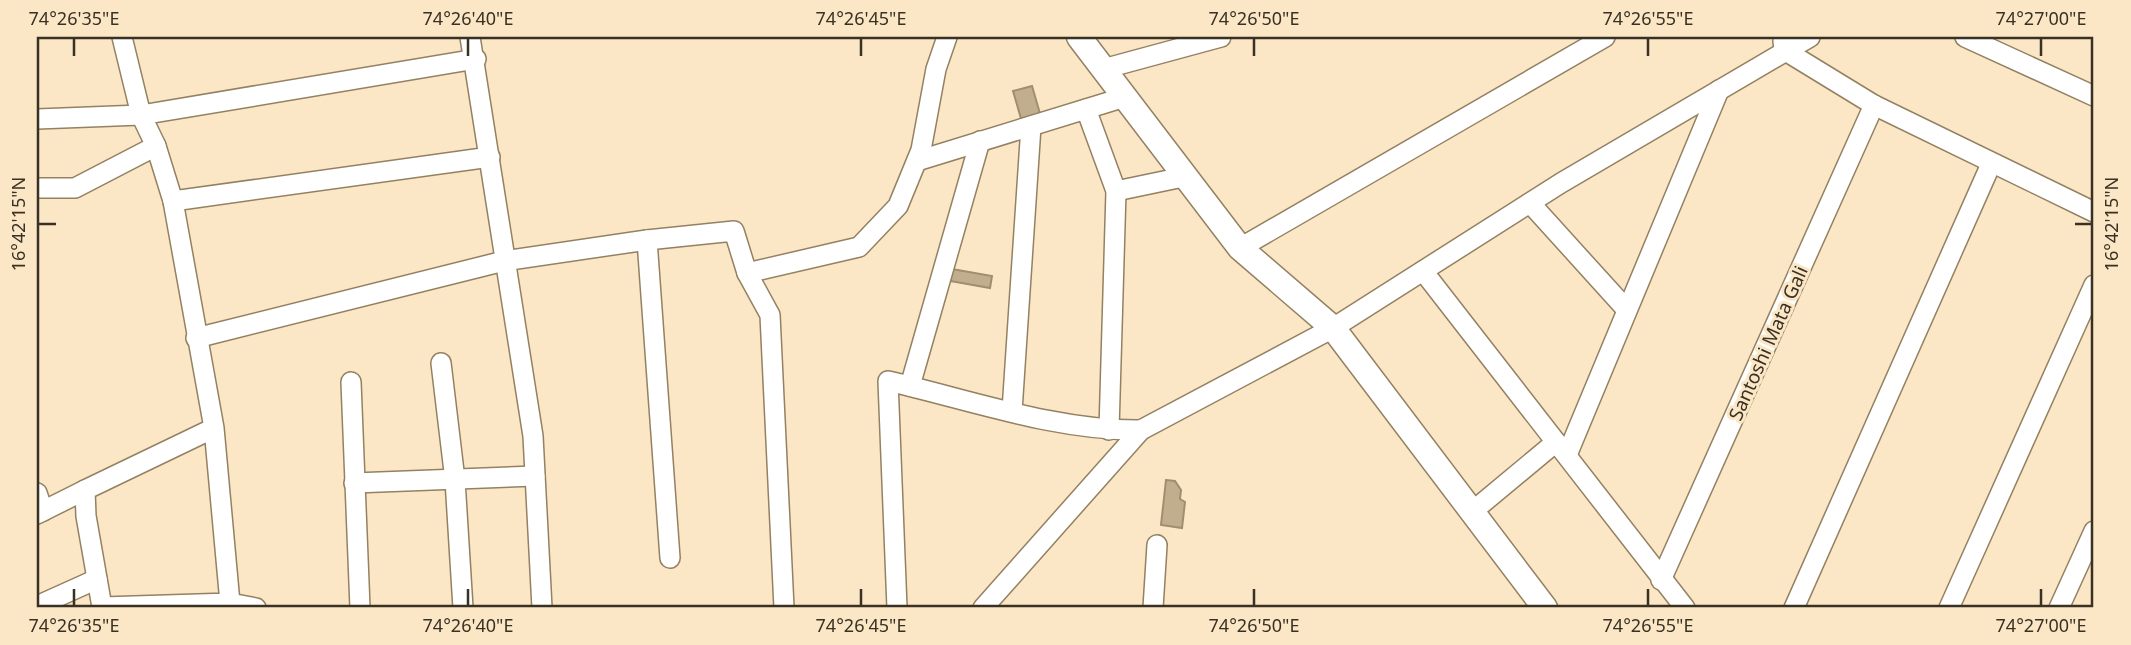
<svg xmlns="http://www.w3.org/2000/svg" width="2131" height="645" font-family="'Noto Sans',sans-serif">
<rect width="100%" height="100%" fill="#fbe7c6"/>
<g fill="#c1ae8d" stroke="#a18e6f" stroke-width="2">
<polygon points="1032,86 1041,117 1022,122 1013,91"/>
<polygon points="952,269 992,276 990,288 950,281"/>
<polygon points="1166,480 1175,481 1181,490 1180,499 1185,502 1182,528 1161,525"/>
</g>
<g fill="none" stroke-linecap="round" stroke-linejoin="round">
<defs>
<g id="minor">
<polyline points="122,37 141,115 156,146 173,201 214,428 230,603 102,607 86,516 85,490 214,428"/>
<polyline points="470,37 533,436 542,608"/>
<polyline points="1965,37 2094,96"/>
<polyline points="1783,41 1784,50 1874,105 2094,212"/>
<polyline points="1103,69 1221,37"/>
<polyline points="1086,109 1116,191 1109,430"/>
<polyline points="37,119 141,115 476,59"/>
<polyline points="917,161 1125,97"/>
<polyline points="37,188 75,188 156,146"/>
<polyline points="1116,191 1183,177"/>
<polyline points="173,201 490,157"/>
<polyline points="1530,203 1627,310"/>
<polyline points="647,240 734,231 747,273 770,315 784,608"/>
<polyline points="1240,248 1605,37"/>
<polyline points="1423,271 1685,608"/>
<polyline points="747,273 859,247 898,206 921,150 936,69 947,37"/>
<polyline points="196,338 504,261 647,240 670,558"/>
<polyline points="441,363 455,480 463,608"/>
<polyline points="351,382 360,608"/>
<polyline points="910,386 980,141"/>
<polyline points="1012,411 1031,126"/>
<polyline points="1567,455 1719,90"/>
<polyline points="354,483 535,476"/>
<polyline points="37,493 43,511"/>
<polyline points="1473,511 1556,442"/>
<polyline points="37,514 85,490"/>
<polyline points="1661,580 1874,105"/>
<polyline points="230,603 256,608"/>
<polyline points="37,606 97,579"/>
<path d="M897,608L888,381C970,400 1057,431 1141,430"/>
<polyline points="983,608 1141,430 1333,328 1561,183 1810,37"/>
<polyline points="1153,608 1157,545"/>
<polyline points="1794,608 1991,164"/>
<polyline points="1949,608 2094,285"/>
<polyline points="2059,608 2094,531"/>
</g>
<polyline id="tertiary" points="1079,37 1240,248 1333,328 1545,608"/>
</defs>
<use href="#minor" stroke="#938162" stroke-width="22"/>
<use href="#tertiary" stroke="#938162" stroke-width="27"/>
<use href="#minor" stroke="#fff" stroke-width="19"/>
<use href="#tertiary" stroke="#fff" stroke-width="24"/>
</g>
<path fill="none" stroke="#393124" stroke-width="2.5" d="M74,38V56M468,38V56M861,38V56M1254,38V56M1648,38V56M2041,38V56M38,224H56M2075,224H2092M74,589V606M468,589V606M861,589V606M1254,589V606M1648,589V606M2041,589V606"/>
<g text-anchor="middle" dominant-baseline="central" stroke-width="6" stroke-linejoin="round" paint-order="stroke">
<g font-size="19" fill="#393124" stroke="#fbe7c6">
<text transform="translate(1768 343) rotate(-66)">Santoshi Mata Gali</text>
</g>
</g>
<rect width="2131" height="645" fill="none" stroke="#fbe7c6" stroke-width="77"/>
<rect x="38" y="38" width="2054" height="568" fill="none" stroke="#393124" stroke-width="2.5"/>
<g font-size="18" text-anchor="middle" fill="#393124">
<text x="74" y="25">74°26'35"E</text>
<text x="468" y="25">74°26'40"E</text>
<text x="861" y="25">74°26'45"E</text>
<text x="1254" y="25">74°26'50"E</text>
<text x="1648" y="25">74°26'55"E</text>
<text x="2041" y="25">74°27'00"E</text>
<text transform="translate(19 224) rotate(-90)" y="6">16°42'15"N</text>
<text transform="translate(2112 224) rotate(-90)" y="6">16°42'15"N</text>
<text x="74" y="632">74°26'35"E</text>
<text x="468" y="632">74°26'40"E</text>
<text x="861" y="632">74°26'45"E</text>
<text x="1254" y="632">74°26'50"E</text>
<text x="1648" y="632">74°26'55"E</text>
<text x="2041" y="632">74°27'00"E</text>
</g>
</svg>
